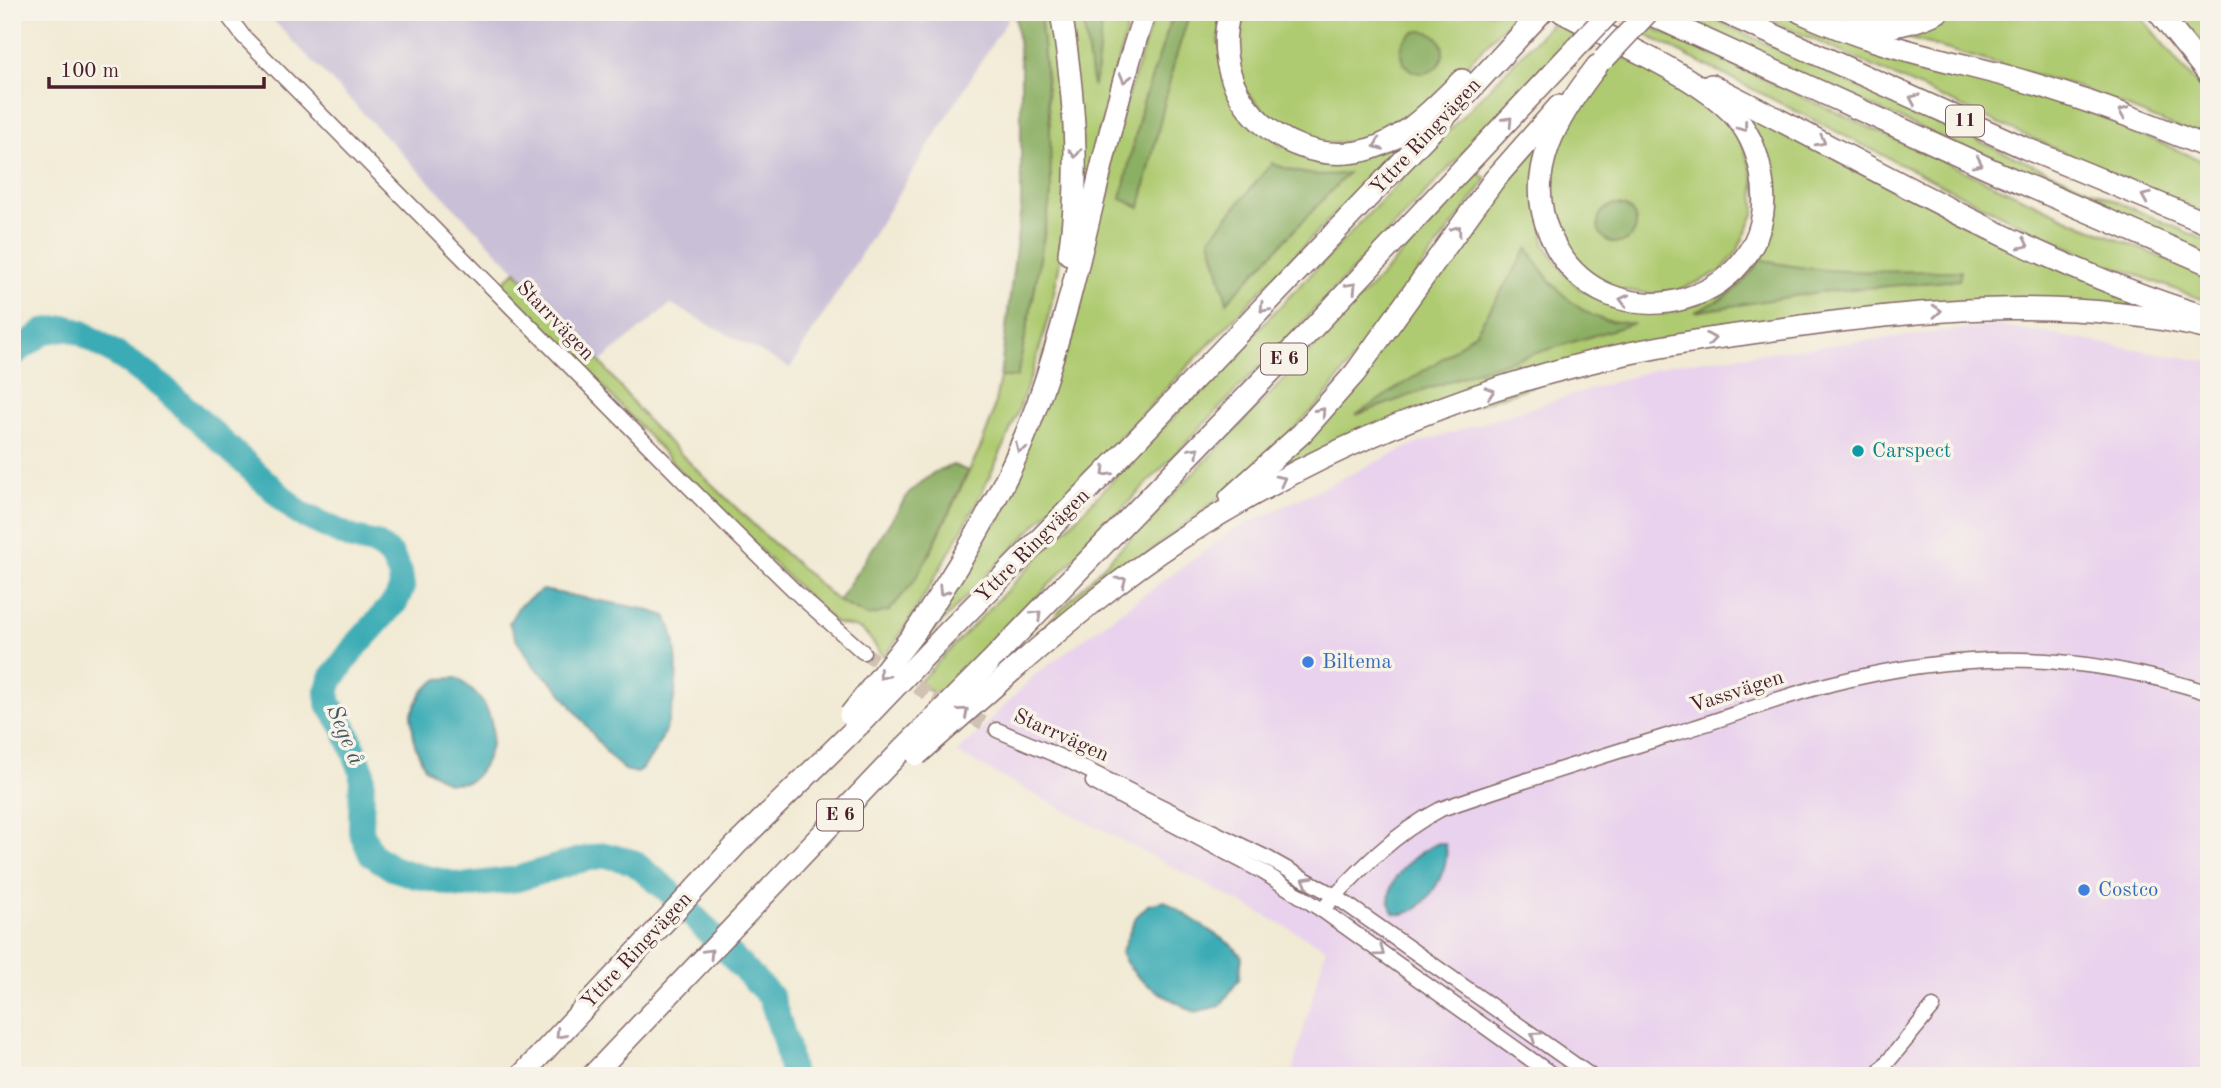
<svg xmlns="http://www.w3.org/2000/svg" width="2221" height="1088" font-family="'Old Standard TT',serif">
<rect width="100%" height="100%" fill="#f7f3e8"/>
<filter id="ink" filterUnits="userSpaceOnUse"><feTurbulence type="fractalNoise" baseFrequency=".0143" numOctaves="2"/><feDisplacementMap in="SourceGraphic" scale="14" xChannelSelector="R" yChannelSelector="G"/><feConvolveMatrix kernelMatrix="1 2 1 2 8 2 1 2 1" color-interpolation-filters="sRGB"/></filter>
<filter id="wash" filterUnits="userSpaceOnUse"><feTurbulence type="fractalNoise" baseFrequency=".00686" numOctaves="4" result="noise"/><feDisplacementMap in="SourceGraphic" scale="28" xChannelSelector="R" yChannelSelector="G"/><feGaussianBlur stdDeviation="1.57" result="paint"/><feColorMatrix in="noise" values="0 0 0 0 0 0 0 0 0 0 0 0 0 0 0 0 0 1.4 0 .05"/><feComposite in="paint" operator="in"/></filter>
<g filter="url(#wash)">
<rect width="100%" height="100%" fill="#f1ead4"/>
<polygon fill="#e9d2ed" points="1997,325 2209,362 2209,1076 1291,1076 1326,948 957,753 1037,673 1232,531 1412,445 1672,364"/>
<polygon fill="#c9bfd7" points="265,12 1012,12 790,368 671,304 600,362 516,271"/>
<g fill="#afcb71" stroke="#7c754e" stroke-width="2">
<path d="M1040,12H1053C1065,86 1072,166 1063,240C1049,351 1004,458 949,553C928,589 910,623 884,657C875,648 869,632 857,628C850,626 842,625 835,623L699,491L592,375L500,285L516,271L600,362L651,425L760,531L838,601L868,616L927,559L981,446L992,417L1000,377H1017L1033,298L1051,194L1047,85Z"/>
<polygon points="1068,12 1131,12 1081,211"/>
<polygon points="1155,12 1223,12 1218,42 1280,146 1399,147 919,646 917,643 987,530"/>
<polygon points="1238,12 1517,12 1447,86 1391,132 1365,141 1320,144 1278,127 1245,90 1234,49"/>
<polygon points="1664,12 1699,12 1899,106 2209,242 2209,259"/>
<polygon points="1752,12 1777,12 1802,23 2096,114 2209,164 2209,215 2089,164"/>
<polygon points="1948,12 2137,12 2186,72 2209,96 2209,141 2080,88 1894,34"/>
<polygon points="2177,12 2202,12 2209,20 2209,52"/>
<polygon points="1554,21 1577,32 1370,252 941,697 917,684"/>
<polygon points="1649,26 2073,221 2209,277 2209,302 2094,259 2009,219 1642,33"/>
<polygon points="1622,56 1690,91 1730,122 1753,165 1755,212 1737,252 1720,272 1666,296 1609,288 1580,269 1553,222 1548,185 1562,133 1601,76"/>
<polygon points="1730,103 2168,311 2119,307 1668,338 1264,480 1455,245 1547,127 1544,243 1565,274 1580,289 1614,306 1626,309 1643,311 1699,303 1768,224"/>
<polygon points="1478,173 1487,179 1322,401 1249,472 1217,500 1024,648 1271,393"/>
</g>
<g fill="#8baf63" stroke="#6a6747" stroke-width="2">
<polygon points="1015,12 1040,12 1050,126 1051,194 1033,298 1017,377 1000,377 1021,207 1021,68"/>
<path d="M1082,12H1105C1097,37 1101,63 1093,87Z"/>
<polygon points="1174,12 1190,12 1174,63 1140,207 1121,199 1142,106"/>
<circle cx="1422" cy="52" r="21"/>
<path d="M1272,163C1298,175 1320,177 1348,173L1227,302L1210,238Z"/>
<circle cx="1617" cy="224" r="19"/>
<path d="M1528,248C1543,277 1572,310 1604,320C1613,322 1623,322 1632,324L1480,370L1356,415L1446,356L1476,332Z"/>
<path d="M1760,259C1822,277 1896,270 1961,271L1959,280L1819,292L1695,312C1727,297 1741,291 1760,259Z"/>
<polygon points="953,465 968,471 927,559 912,584 889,611 868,616 838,601 910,492 933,473"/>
</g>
<g fill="#3aacb5" stroke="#426670" stroke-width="2">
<path d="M542,590L644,609L666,616C688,660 675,740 637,773L625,770L611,758L556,686L535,667L516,639L509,623L519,606Z"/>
<path d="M457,678C486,699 501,722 487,758C484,766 477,776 470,781C465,783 454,783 448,783L425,768L415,745L411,715L422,692L438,679Z"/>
<path d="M1439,843L1445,844C1454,868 1420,923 1393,913C1378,884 1415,852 1439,843Z"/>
<path d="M1165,901L1233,946L1242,957L1239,979L1220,1006L1194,1012C1166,996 1135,984 1121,953L1136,917L1148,905Z"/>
</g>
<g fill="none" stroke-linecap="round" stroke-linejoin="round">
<polyline stroke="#3aacb5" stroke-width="26" points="12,355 45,331 68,328 82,333 129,362 165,389 299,513 352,538 376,544 391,555 400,573 402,587 396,601 354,648 332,678 328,689 328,703 345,729 362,771 361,831 371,854 392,868 413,875 462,886 517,879 576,861 605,855 633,862 669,891 771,997 786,1044 792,1076"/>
</g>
</g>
<g filter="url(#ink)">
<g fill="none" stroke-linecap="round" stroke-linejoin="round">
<polyline stroke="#d0c1b2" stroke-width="14" stroke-dasharray="14 7" stroke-linecap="butt" points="863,652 928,694 997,730"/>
<defs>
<g id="minor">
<polyline points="225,12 243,36 734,532 802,598 863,652"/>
<polyline points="997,730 1063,758 1144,798 1269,859 1335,896 1591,1076"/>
<polyline points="1093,782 1263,872 1322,910 1554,1076"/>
<path d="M1322,910C1358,871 1393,834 1441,809C1524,780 1609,754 1693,728C1740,713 1786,695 1834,683C1964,650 2081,651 2209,693"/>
<polyline points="1876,1076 1933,1007"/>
</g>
<g id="highway">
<path d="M1061,12C1074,92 1081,174 1069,254"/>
<path d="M1230,12C1206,91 1279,165 1357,152C1400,145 1433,109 1462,80"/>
<polyline points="1562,12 1610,37"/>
<polyline points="1645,12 2001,174 2209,264"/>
<polyline points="1723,12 2025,148 2209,224"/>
<path d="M1800,12C1865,43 1934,57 2003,75C2075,95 2140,119 2209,148"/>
<polyline points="2158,12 2209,75"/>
<path d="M1852,23C1881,31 1911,25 1938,12"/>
<path d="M1597,66C1559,115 1522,172 1550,235C1602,356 1788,304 1761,173C1757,150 1748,130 1732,113C1701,81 1645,56 1606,35"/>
<path d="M1711,85C1872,165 2029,262 2201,315"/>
<polyline points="1230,498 1302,433 1355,373 1494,180 1559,106"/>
<path d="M915,632C964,559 1009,485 1038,402C1083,275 1101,140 1145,12"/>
<polyline points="944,636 1102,476 1460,101 1542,12"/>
<polyline points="989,663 1313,328 1574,50"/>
<path d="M1012,671C1066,624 1120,578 1180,539C1305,458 1442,399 1587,363C1660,344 1736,335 1810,325C1943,307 2078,298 2209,329"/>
<polyline points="521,1076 736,845 859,725"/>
<polyline points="592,1076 901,751"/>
</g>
</defs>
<use href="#minor" stroke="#846666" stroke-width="17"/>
<use href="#highway" stroke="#846666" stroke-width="24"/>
<use href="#minor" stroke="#fff" stroke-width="14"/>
<use href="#highway" stroke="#fff" stroke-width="21"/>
<defs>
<g id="highway-bridge">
<polyline points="1574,50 1610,12"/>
<polyline points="1604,59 1648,12"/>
<polyline points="850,715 915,632"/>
<polyline points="859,725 944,636"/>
<polyline points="901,751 989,663"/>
<polyline points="917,755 1012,671"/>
</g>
</defs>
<use href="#highway-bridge" stroke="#846666" stroke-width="24" stroke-linecap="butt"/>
<use href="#highway-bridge" stroke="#fff" stroke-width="21"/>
</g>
<defs><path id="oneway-chevron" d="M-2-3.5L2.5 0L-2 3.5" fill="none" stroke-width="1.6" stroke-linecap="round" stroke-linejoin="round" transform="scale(1.75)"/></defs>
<g stroke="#ae9aa0">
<use href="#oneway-chevron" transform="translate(1125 78) rotate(105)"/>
<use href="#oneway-chevron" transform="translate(1914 99) rotate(-156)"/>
<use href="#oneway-chevron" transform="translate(2123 112) rotate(-158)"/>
<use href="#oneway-chevron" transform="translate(1508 121) rotate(-47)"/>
<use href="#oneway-chevron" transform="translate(1743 127) rotate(52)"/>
<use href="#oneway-chevron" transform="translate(1821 141) rotate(28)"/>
<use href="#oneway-chevron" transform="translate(1378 145) rotate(158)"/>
<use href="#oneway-chevron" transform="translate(1075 153) rotate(90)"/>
<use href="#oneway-chevron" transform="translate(1978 163) rotate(25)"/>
<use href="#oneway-chevron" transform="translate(2146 197) rotate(-157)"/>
<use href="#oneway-chevron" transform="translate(1457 230) rotate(-54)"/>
<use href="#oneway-chevron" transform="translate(2024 244) rotate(25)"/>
<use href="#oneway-chevron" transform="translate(1352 287) rotate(-47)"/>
<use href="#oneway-chevron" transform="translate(1624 300) rotate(-166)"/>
<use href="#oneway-chevron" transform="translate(1264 308) rotate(134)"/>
<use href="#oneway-chevron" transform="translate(1937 311) rotate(-4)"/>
<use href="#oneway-chevron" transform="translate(1711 339) rotate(-9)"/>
<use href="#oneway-chevron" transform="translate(1490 392) rotate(-18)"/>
<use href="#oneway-chevron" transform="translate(1321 412) rotate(-48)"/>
<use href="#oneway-chevron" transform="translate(1020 448) rotate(114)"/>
<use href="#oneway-chevron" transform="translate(1195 451) rotate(-46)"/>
<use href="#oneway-chevron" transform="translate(1106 472) rotate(134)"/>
<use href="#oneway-chevron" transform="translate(1281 480) rotate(-28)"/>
<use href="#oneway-chevron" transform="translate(1122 581) rotate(-37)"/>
<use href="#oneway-chevron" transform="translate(943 591) rotate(123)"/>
<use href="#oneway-chevron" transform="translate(1037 615) rotate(-45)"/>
<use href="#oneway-chevron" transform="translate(883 675) rotate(128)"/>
<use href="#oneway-chevron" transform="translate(964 712) rotate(-41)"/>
<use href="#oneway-chevron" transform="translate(1307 881) rotate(-151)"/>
<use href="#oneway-chevron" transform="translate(1380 952) rotate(36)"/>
<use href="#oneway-chevron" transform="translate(709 953) rotate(-46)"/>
<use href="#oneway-chevron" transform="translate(560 1034) rotate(132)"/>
<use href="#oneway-chevron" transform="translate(1535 1036) rotate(-145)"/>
</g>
</g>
<circle fill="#0f9aa8" stroke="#f7f3e8" stroke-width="2.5" cx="1858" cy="451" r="7"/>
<g fill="#3f7fe0" stroke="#f7f3e8" stroke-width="2.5">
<circle cx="1308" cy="662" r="7"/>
<circle cx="2084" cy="890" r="7"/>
</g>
<g text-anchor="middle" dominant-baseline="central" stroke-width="7" stroke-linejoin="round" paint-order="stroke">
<g fill="#f7f3e8" stroke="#7e5f64" stroke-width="2">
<rect x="1946" y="105.5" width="38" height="31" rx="5"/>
<rect x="1261" y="343.5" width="46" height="31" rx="5"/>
<rect x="817" y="799.5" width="46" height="31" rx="5"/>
</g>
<g font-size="19" font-weight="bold" fill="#4a1f2b">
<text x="1965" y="121">11</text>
<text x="1284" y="359">E 6</text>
<text x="840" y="815">E 6</text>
</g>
<g font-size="21" fill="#4a1f2b" stroke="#f7f3e8">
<text transform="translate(1426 137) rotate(-47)">Yttre Ringvägen</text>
<text transform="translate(555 321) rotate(46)">Starrvägen</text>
<text transform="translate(1033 546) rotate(-45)">Yttre Ringvägen</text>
<text transform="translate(1737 692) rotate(-18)">Vassvägen</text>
<text transform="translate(1061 736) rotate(24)">Starrvägen</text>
<text transform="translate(637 951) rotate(-47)">Yttre Ringvägen</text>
</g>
<g font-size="21" fill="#0d838f" stroke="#f7f3e8" text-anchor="start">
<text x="1872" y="451">Carspect</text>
</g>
<g font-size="21" fill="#366cbe" stroke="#f7f3e8" text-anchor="start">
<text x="1322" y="662">Biltema</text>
<text x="2098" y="890">Costco</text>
</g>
<g font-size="23" font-style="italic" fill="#445762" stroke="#f7f3e8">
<text transform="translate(345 735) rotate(67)">Sege å</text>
</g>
</g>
<rect width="2221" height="1088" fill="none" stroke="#f7f3e8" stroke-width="42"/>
<path d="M49 77v10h215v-10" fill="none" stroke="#4a1f2b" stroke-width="3.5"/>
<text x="60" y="77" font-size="21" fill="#4a1f2b" stroke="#f7f3e8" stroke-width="5" paint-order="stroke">100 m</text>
</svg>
